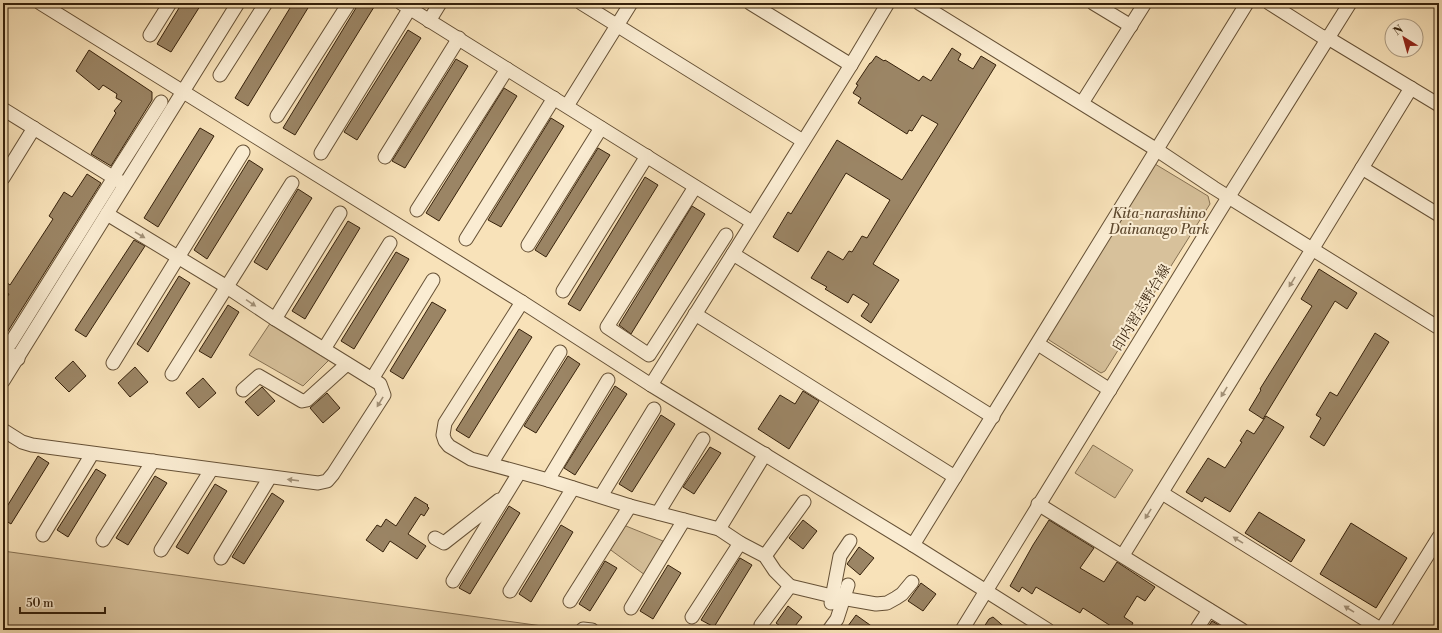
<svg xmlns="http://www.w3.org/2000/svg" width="1442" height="633" font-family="'Libre Bodoni','Noto Serif JP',serif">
<rect width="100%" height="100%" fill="#f8e2b9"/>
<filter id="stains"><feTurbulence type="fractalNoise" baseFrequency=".005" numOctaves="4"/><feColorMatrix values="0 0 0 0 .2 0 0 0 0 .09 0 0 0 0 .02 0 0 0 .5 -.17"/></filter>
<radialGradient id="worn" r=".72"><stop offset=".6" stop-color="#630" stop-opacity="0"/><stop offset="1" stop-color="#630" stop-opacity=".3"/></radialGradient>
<g fill="#d7c19b" stroke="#867153">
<polygon points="1155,164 1208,196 1210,204 1105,371 1101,373 1049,340 1047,336"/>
<polygon points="271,322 330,359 303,386 249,355"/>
<polygon points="1093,445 1133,470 1115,498 1075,473"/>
<polygon points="621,524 663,541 645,575 608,548"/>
<polygon points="3,551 571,630 3,630"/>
</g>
<g fill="#9b8565" stroke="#36210b">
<polygon points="182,3 202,3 171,52 157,44"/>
<polygon points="293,3 311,3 248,106 235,98"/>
<polygon points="359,3 367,3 374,7 295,135 283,128"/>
<polygon points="408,30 421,38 357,140 344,132"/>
<polygon points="952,48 961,54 958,60 973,69 981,56 996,65 873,264 899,280 871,323 861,316 869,304 853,294 848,303 825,289 827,287 811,278 828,251 843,260 849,251 852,252 862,236 867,238 890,200 846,173 798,252 773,237 788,212 791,214 837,140 902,180 938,124 922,115 912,131 909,130 907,134 858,103 861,98 853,93 858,85 856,84 870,63 871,63 876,56 884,61 885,60 919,81 923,76 931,81"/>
<polygon points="89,50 152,92 152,100 111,166 91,154 116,113 114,111 122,101 116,98 117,94 103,85 99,90 76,71"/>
<polygon points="456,59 468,66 405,168 392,161"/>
<polygon points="504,88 517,96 439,221 426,213"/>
<polygon points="551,118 564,126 501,227 488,220"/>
<polygon points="200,128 214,136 158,227 144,218"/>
<polygon points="598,148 610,155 546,257 535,250"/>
<polygon points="249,160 263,169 207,259 194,250"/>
<polygon points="87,174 101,183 3,339 3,304 9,294 3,291 3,287 6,282 10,285 53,219 49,216 64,192 72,197"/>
<polygon points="645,177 658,185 580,311 568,304"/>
<polygon points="298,189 312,198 267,270 254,262"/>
<polygon points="692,206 705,214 631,334 619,325"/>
<polygon points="348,221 360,228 305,319 292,311"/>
<polygon points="134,240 145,246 86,337 75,330"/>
<polygon points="396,252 409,259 354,349 341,341"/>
<polygon points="1319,269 1357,293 1347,309 1335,301 1263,419 1249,410 1261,390 1260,389 1312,306 1301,299"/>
<polygon points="179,276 190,283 148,352 137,344"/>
<polygon points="432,302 446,310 403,379 390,371"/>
<polygon points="228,305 239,312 211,358 199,351"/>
<polygon points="519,329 532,337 469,438 456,430"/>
<polygon points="1375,333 1389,342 1324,446 1310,437 1321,418 1316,415 1330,392 1337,396"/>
<polygon points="568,356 580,364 536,433 524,426"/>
<polygon points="73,361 86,376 69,392 55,378"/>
<polygon points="135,367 148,382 130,397 118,383"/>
<polygon points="203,378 216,393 199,408 186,393"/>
<polygon points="615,386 627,394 575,475 564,468"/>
<polygon points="262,387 275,401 258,416 245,402"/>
<polygon points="803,391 819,401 789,449 758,429 780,395 795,404"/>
<polygon points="327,393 340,408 323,423 310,408"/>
<polygon points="661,415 675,424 632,492 619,484"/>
<polygon points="1266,416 1284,427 1230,512 1205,497 1202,502 1186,492 1208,458 1225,468 1242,442 1240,441 1247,430 1254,434"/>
<polygon points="710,447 721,453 694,494 683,487"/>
<polygon points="38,456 49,463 11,524 3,519 3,513"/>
<polygon points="96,469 106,475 68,537 57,530"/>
<polygon points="155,476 167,483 128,545 116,538"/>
<polygon points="215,484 227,491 188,554 176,547"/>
<polygon points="272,493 284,501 244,564 232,557"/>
<polygon points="415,497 428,505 427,506 429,508 424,516 421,514 408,534 426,546 417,559 390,541 383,552 366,540 377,525 381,527 386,519 396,526"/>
<polygon points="509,506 520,513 470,594 459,588"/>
<polygon points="1259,512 1305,540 1291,562 1245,533"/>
<polygon points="803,520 817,531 803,549 789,538"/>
<polygon points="1049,520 1094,548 1080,568 1104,582 1117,562 1155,587 1145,601 1137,596 1124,617 1133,623 1129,630 1117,630 1083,608 1080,613 1036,587 1032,594 1022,587 1019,592 1010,586 1033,545"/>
<polygon points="1351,523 1407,558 1376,608 1320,574"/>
<polygon points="561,525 573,532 531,602 519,594"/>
<polygon points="859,547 874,558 860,575 847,564"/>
<polygon points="740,558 752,565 714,627 701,620"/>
<polygon points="605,561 617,568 590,611 579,604"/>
<polygon points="668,565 681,573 653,619 640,611"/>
<polygon points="921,583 936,594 923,611 908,601"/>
<polygon points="788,606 802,617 792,630 785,630 776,623"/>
<polygon points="856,615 877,630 845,630"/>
<polygon points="993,617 1008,630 982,630 989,619"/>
<polygon points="1212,621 1227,630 1206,630"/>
</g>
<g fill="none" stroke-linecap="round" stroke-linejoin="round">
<defs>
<g id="minor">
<polyline points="40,3 522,302 651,385 913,545 1048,630"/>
<polyline points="401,3 752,222"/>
<polyline points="581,3 803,141"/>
<polyline points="750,3 851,65"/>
<polyline points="919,3 1157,150 1214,188 1439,328"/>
<polyline points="1093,3 1131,26"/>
<polyline points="1269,3 1321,36 1328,38 1439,105"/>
<polyline points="429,21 440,3"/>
<polyline points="150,35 170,3"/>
<polyline points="220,75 266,3"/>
<polyline points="1082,103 1145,3"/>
<polyline points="567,106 631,3"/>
<polyline points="3,109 124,184"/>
<polyline points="277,116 349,3"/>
<polyline points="321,153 410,8"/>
<polyline points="385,157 459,38"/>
<polyline points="1362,168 1439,215"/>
<polyline points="117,171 161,102"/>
<polyline points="3,178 34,128"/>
<polyline points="695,187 607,327 649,355 726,235"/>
<polyline points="417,210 507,69"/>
<polyline points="466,239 554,98"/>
<polyline points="528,245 601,128"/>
<polyline points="733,254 993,417"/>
<polyline points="563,291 647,156"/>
<polyline points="522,302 445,423 443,435 445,441 449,446 471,459 548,480 630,506 719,529 740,543 765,556 775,571 790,586 836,597 876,604 887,603 896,598 902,594 912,582"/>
<polyline points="695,314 955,477"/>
<polyline points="275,319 340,213"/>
<polyline points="10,344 110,184"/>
<polyline points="1038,344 1110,390"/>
<polyline points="3,349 18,359"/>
<polyline points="324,349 390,243"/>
<polyline points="113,363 243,152"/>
<polyline points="172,374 292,183"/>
<polyline points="372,379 433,280"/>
<polyline points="3,381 238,3"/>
<polyline points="651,385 851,65 888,3"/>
<polyline points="243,390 259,376 302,401 307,400 347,364"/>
<polyline points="3,430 22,442 32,445 318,483 327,481 333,474 384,395 380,384 275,319 227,287 107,214"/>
<polyline points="491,464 560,352"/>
<polyline points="548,480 608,380"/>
<polyline points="1162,493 1382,630"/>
<polyline points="601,496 654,409"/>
<polyline points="1038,504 1242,630"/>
<polyline points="658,513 703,439"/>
<polyline points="719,529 765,454"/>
<polyline points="43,535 92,454"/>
<polyline points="435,538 444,543 499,500"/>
<polyline points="103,540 153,461"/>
<polyline points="913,545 1247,3"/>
<polyline points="161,550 211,470"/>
<polyline points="1123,555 1313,248 1411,88"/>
<polyline points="765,556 804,502"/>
<polyline points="221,558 270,477"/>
<polyline points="453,581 519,473"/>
<polyline points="510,591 573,488"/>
<polyline points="570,601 630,506"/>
<polyline points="831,603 840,556 850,541"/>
<polyline points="631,608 684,520"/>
<polyline points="692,617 740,543"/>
<polyline points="761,625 790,586"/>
<polyline points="582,630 583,629 592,630"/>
<polyline points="829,630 837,619 848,585"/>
<polyline points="962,630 1221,209 1350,3"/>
<polyline points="1196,630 1209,610"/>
<polyline points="1381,630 1439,537"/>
</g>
</defs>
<use href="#minor" stroke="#665136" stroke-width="15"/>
<use href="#minor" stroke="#faecd2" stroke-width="13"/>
</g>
<defs><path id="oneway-solid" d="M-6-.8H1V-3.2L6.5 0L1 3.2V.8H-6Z"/></defs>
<g fill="#a29178">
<use href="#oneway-solid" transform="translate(140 235) rotate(31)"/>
<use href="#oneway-solid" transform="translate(1292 282) rotate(122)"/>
<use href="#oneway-solid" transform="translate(251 303) rotate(34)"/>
<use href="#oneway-solid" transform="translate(1224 392) rotate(122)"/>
<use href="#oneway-solid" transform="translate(380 402) rotate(121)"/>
<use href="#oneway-solid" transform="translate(293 480) rotate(-173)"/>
<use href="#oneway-solid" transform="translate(1148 514) rotate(122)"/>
<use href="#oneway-solid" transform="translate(1238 540) rotate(-148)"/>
<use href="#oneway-solid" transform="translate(1349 609) rotate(-148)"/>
</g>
<g text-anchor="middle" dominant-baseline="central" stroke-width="4" stroke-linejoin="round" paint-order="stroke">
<g font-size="14" font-style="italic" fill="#5e492f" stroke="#faecd2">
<text x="1159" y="214">Kita-narashino<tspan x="1159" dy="16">Dainanago Park</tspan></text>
</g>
<g font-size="14" fill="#36210b" stroke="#faecd2">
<text transform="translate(1142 308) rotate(-59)">印内習志野台線</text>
</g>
</g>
<rect width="1442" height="633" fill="none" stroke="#f8e2b9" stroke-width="16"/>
<rect x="4" y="4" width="1434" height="625" fill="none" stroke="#36210b" stroke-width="2"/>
<rect x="8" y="8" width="1426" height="617" fill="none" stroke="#36210b"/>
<g transform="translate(1404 38) rotate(323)"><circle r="19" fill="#faecd2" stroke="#ac9b82"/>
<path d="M0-3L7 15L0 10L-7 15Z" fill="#8f2418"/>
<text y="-6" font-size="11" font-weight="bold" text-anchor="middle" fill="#36210b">N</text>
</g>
<path d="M20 607v6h85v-6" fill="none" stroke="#36210b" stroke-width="2"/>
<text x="26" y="607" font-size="12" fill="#36210b" stroke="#faecd2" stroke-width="3" paint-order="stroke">50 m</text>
<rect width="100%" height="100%" filter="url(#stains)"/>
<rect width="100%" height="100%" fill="url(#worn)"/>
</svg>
